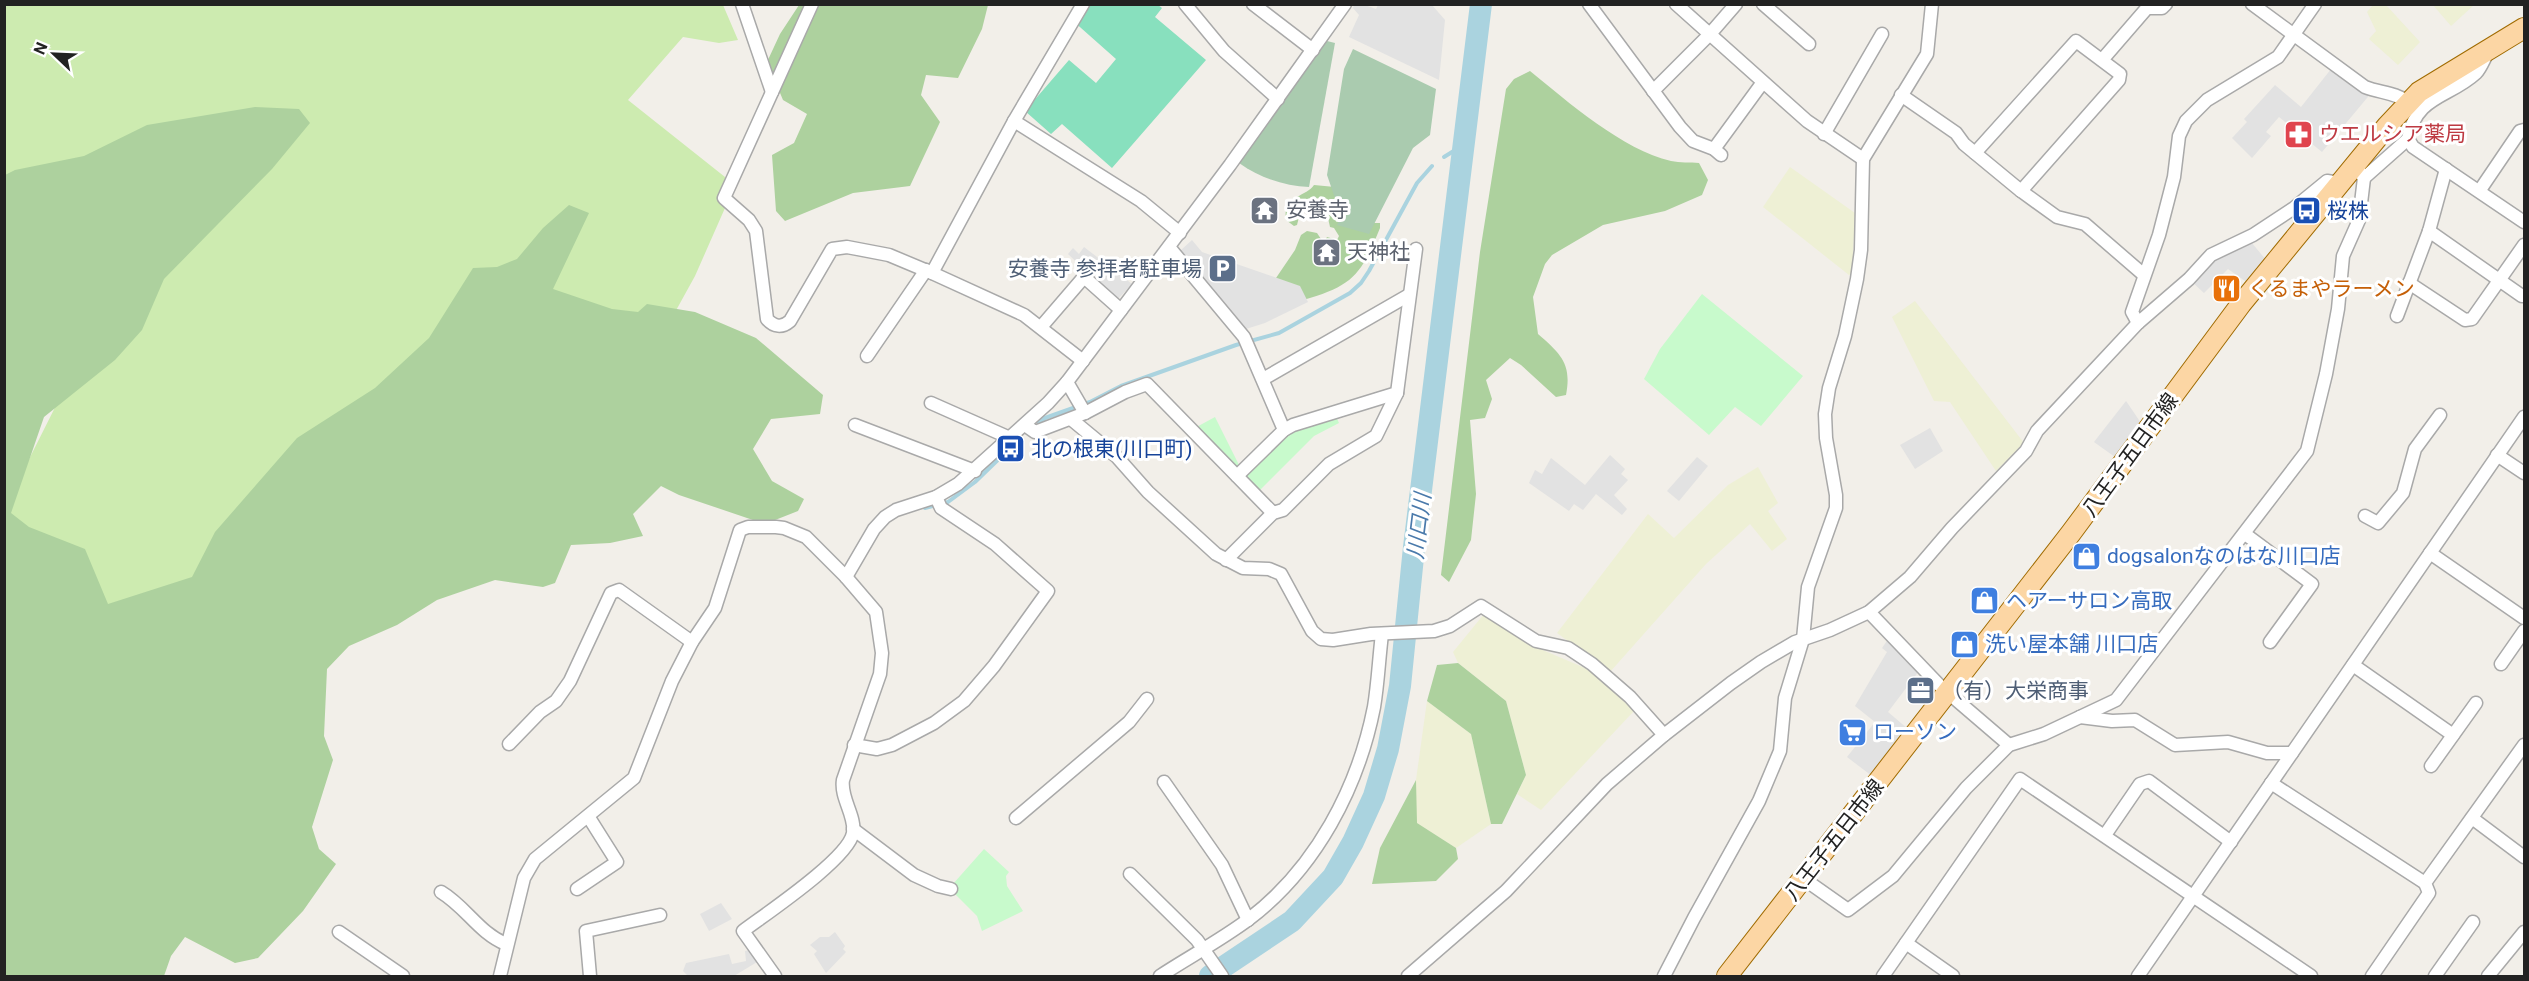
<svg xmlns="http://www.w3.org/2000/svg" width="2529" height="981" font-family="Roboto,'Noto Sans JP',sans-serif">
<rect width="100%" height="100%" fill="#f2efe9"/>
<g fill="#eef0d5">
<polygon points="2373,5 2386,5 2420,42 2398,65 2369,39 2376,31 2367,12"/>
<polygon points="2433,5 2474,5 2451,26"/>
<polygon points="1790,167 1855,213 1852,274 1849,275 1763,207"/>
<polygon points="1915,301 2024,443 1996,471 1950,402 1934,401 1892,317"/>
<polygon points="1758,467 1778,503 1768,511 1787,539 1772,551 1750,524 1706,564 1610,672 1557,633 1648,514 1674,538 1728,485"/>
<polygon points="1484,614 1538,648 1592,671 1634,711 1541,810 1517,794 1526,775 1506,701 1458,663 1453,652"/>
<polygon points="1427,701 1471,734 1491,824 1456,848 1416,823 1416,780"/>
</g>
<polygon fill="#cdebb0" points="5,5 723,5 738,40 719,43 683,37 628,100 725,177 725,208 695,276 663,334 204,709 4,509 130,258 5,198"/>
<g fill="#add19e">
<polygon points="799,5 988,5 982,29 958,78 926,75 921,95 940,122 910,186 853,193 785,221 776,211 772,155 794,143 807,114 783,100 767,62 780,34"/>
<path d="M1530,71C1568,102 1623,150 1671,161C1680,163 1690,162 1699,163L1708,180L1702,195L1665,211L1603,225L1552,255L1545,264L1533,297L1538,334C1561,354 1572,364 1566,395L1556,397L1521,365L1510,358L1486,380L1492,399L1485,418L1470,420L1476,494L1471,540L1449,582L1441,575L1480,252L1506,89L1514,79Z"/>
<polygon points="255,107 299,109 310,123 272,169 164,279 142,330 115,360 44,417 11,513 29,527 85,549 108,604 192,577 215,532 297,438 375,388 429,338 473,268 497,267 517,259 543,228 569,205 589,213 553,289 612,309 638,312 647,304 695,312 756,338 823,395 820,414 771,419 753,449 772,481 804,499 798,511 765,524 679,495 661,486 633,514 643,536 610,543 571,545 555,583 543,587 495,580 437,600 397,625 349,646 327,669 324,736 333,760 312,827 319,849 336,864 303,911 258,958 235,963 185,937 171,956 164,976 5,976 5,175 15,170 84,156 147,125"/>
<path d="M1314,185L1335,187L1373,223H1380V228C1361,275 1353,286 1303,300L1276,278L1295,250L1301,235L1307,231L1317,233L1321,239L1319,244L1321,247L1327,237L1337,240L1339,236L1334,228L1330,227L1328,218L1308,206L1300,213L1297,225L1294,226L1286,220C1282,196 1306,197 1314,185Z"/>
<polygon points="1458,663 1506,701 1526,775 1502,824 1491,824 1471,734 1427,701 1437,665"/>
<polygon points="1416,780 1417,823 1456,848 1458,859 1436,881 1372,884 1380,848"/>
</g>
<g fill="#aacbaf">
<path d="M1327,41L1335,43L1309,187C1285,186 1260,178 1239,163Z"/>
<polygon points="1353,49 1436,89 1430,135 1413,148 1369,234 1337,225 1346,205 1336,201 1327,175 1344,69"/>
</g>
<g fill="#c8facc">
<polygon points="1702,294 1803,376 1761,426 1735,407 1709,435 1644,379 1660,349"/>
<polygon points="1334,412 1339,423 1314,436 1256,494 1191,430 1215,417 1242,471 1284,430"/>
<polygon points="984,849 1009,872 1006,876 1007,886 1023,911 982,931 977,916 952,891 953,884"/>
</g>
<polygon fill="#88e0be" points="1083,5 1158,5 1162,8 1155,17 1206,60 1112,168 1062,124 1051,134 1025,111 1069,60 1096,83 1116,59 1072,20"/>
<g fill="#e2e2e2">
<polygon points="1354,5 1365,5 1376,9 1378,5 1432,5 1445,20 1439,80 1349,37 1359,15 1353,8"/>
<polygon points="2335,64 2372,92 2322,152 2279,117 2266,132 2271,136 2252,158 2232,138 2247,122 2244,119 2275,85 2301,107"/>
<polygon points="2247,237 2266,260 2248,283 2228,269 2204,293 2189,279 2211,255"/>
<polygon points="1192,240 1202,252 1300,286 1308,302 1265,323 1246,329 1180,251"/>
<polygon points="1084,247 1132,284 1117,300 1068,254 1073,248 1079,254"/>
<polygon points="2126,401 2141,423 2115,457 2094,442"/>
<polygon points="1930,428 1943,451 1915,469 1900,445"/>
<polygon points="1610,455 1625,469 1621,474 1628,480 1614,495 1627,509 1622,515 1596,494 1583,510 1574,504 1569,511 1529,483 1535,470 1542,474 1551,458 1585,485"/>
<polygon points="1697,457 1708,466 1679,501 1667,491"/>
<polygon points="1891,635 1922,667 1888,712 1908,729 1872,776 1847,757 1875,722 1855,706 1887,652 1882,648"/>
<polygon points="721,903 732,919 709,931 700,914"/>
<polygon points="835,932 845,946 843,949 846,952 826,973 814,954 817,951 810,945 820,937 829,937"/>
<polygon points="750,950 762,959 734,976 688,976 683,971 686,963 729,954 732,964 746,961 745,951"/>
</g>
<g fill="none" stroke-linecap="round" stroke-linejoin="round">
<g stroke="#aad3df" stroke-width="4">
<polyline points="1444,157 1465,144"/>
<polyline points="1039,423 1045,418 1090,402 1121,386 1236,345 1279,333 1350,293 1361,283 1369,271 1417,183 1432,166"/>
<polyline points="925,508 948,502 975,482 1008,450"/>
</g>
<polyline stroke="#aad3df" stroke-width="22" points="1210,976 1292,921 1333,877 1353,842 1374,796 1388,749 1400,686 1414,547 1481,4"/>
<defs>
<g id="minor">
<polyline points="742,4 772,92"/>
<path d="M812,4L724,198L749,220L756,231L767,319C774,327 782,328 790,321L832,249L847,247L889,255L932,273L1024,315L1083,361"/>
<polyline points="1185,4 1224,51 1278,99"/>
<polyline points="1253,4 1313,50"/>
<polyline points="1589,4 1680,127 1693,141 1714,149 1721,155"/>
<polyline points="1676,4 1807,121 1863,159"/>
<polyline points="1763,4 1809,44"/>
<path d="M2252,4L2365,87C2380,93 2395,92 2408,102"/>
<path d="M2488,52C2484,59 2481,68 2476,73C2449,98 2416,95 2408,139L2413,147L2524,222"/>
<polyline points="2102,60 2147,8 2162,8 2166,4"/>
<polyline points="1653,91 1710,34 1736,4"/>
<polyline points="1901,95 1956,133 1964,144 2021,191 2057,217 2085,224 2144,275"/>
<polyline points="1014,121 1141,201 1180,233"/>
<polyline points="1824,134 1882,34"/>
<polyline points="1714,149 1763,82"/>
<polyline points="1975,153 2076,41 2120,74 2119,80 2021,191"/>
<polyline points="2364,178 2408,139"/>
<polyline points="2480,190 2520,131 2524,130"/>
<polyline points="2429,231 2522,296"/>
<polyline points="1169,247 1244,337 1284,430"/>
<polyline points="932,273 1014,121 1083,4"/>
<polyline points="2409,283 2465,320 2472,319 2524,245"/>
<polyline points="2397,316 2429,231 2446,169"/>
<polyline points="2138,323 2132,312 2159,235 2174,177 2179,136 2186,121 2207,100 2278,57 2315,4"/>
<polyline points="1041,327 1084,277 1121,310"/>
<polyline points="867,356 926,270"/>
<polyline points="1263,379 1409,295"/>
<polyline points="1067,382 1085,413"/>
<polyline points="931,403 1010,438"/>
<polyline points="1071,419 1117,457 1148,492 1216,554 1243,568 1269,569 1281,574 1312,631 1321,639 1333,640 1371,634 1434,631 1450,626 1481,606 1536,641 1568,648 1592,664 1630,697 1664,735"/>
<polyline points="855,425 975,471"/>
<polyline points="1025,425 1035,432 1085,413 1125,392 1147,384 1273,513"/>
<polyline points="2497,455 2524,473"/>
<polyline points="1237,476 1284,430 1293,425 1397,393 1416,249"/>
<polyline points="2365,516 2378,523 2403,493 2415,449 2440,415"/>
<polyline points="2245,534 2312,584 2270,642"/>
<polyline points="2430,553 2524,618"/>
<polyline points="1226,560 1273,513 1283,510 1329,464 1376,436 1397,393"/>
<polyline points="846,577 874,529 885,517 896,510 936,497 958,484 1048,403 1067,382 1230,165 1345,4"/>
<polyline points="1869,612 1939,685 2009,745"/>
<polyline points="2501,664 2524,631"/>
<polyline points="2353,665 2453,735"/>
<polyline points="2080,717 2112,721 2135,720 2175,745 2228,742 2267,753 2292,753"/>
<polyline points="509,744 540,712 556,701 570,681 611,593 619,590 692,642"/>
<polyline points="854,745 877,749 892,745 934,723 964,701 994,666 1048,591 995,544 941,508 936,497"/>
<polyline points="2431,766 2476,703"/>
<polyline points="1164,782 1222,865 1248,920"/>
<polyline points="2271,783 2425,883"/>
<polyline points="1016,818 1129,722 1147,699"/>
<polyline points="2472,818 2524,857"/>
<polyline points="853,829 914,875 938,886 951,889"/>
<polyline points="2105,835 2140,784 2149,781 2231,842"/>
<polyline points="1130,874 1197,940 1222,976"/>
<polyline points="1804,879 1848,910 1893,876 1966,788 2009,745 2044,734 2116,700 2307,451 2326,374 2338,309 2343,256 2359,220 2364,178 2355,165"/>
<polyline points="577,889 617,862 588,816"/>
<path d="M441,892C466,907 479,933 506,944"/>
<polyline points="339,932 403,976"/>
<polyline points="1906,943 1953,976"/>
<path d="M500,976L524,878L535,859L634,778L672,681L692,642L715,608L740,530L748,527H776L784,528L806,537L846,577L876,612L882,653L880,674L843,780C840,798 856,816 853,833C848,859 767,913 743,931L775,976"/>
<polyline points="590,976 586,931 660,915"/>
<path d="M1160,976C1189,957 1221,940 1249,919C1316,868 1358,788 1374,707C1378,683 1379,658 1382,634"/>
<polyline points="1408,976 1506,891 1607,784 1664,735 1731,683 1761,662 1795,642 1830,630 1869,612 1910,577 1952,528 2026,451 2037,431 2138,323 2189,279 2211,255 2253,235 2294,208 2327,181 2340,183"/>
<polyline points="1664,976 1694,918 1759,801 1780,751 1785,698 1803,639 1808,587 1836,508 1836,495 1826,438 1825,414 1829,388 1845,336 1857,279 1861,250 1863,159 1927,54 1932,4"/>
<polyline points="1883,976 2020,779 2311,976"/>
<polyline points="2138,976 2524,417"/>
<polyline points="2372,976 2429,893 2425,883 2524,745"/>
<polyline points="2435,976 2473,922"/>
<polyline points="2488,976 2524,932"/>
</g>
<polyline id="primary" points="1727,976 2071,533 2241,304 2387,126 2419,92 2524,28"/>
</defs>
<use href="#minor" stroke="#a9a9a9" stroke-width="15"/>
<use href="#primary" stroke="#a06b00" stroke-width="22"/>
<use href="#minor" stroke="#fff" stroke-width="12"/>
<use href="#primary" stroke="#fcd6a4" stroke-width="20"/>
</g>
<defs>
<symbol id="pharmacy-square" viewBox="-11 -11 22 22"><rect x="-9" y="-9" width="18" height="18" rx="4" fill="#e0444e" stroke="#fff"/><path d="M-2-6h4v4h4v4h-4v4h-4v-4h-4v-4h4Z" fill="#fff"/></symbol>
<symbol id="temple-square" viewBox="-11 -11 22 22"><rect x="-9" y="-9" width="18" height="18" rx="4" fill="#6b7280" stroke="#fff"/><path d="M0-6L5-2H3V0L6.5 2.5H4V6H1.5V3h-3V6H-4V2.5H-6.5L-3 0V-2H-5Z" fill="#fff"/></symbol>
<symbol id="bus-square" viewBox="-11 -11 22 22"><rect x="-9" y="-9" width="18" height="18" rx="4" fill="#1a4fb4" stroke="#fff"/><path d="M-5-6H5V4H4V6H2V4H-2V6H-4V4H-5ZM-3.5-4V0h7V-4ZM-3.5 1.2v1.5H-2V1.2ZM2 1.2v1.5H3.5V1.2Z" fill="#fff"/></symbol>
<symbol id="parking-square" viewBox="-11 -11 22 22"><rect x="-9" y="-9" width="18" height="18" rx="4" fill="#5c6f8a" stroke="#fff"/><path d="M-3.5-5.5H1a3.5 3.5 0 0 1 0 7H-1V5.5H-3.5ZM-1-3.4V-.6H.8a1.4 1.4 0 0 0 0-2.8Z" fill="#fff"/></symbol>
<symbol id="restaurant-square" viewBox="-11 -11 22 22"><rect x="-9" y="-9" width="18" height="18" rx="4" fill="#e8710a" stroke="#fff"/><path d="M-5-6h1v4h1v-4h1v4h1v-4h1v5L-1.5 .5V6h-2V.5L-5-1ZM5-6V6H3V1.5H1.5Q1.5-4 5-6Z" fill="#fff"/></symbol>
<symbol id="shop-square" viewBox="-11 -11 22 22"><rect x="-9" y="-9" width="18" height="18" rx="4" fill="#3f7fe0" stroke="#fff"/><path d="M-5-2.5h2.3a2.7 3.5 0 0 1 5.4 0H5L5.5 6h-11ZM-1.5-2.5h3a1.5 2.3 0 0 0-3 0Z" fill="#fff"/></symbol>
<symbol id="office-square" viewBox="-11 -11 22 22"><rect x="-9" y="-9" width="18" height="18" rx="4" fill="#5c6f8a" stroke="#fff"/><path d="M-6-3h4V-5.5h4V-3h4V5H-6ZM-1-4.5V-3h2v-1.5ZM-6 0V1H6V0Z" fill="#fff"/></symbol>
<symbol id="supermarket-square" viewBox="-11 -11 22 22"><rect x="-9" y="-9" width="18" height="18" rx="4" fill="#3f7fe0" stroke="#fff"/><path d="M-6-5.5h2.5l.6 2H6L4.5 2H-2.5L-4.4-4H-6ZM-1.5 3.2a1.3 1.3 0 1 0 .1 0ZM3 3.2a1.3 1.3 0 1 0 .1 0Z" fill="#fff"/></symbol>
</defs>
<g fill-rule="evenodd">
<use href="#pharmacy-square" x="2282" y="118" width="33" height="33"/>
<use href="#temple-square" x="1248" y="194" width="33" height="33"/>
<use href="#bus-square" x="2290" y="194" width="33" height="33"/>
<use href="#temple-square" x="1310" y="236" width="33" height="33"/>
<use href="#parking-square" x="1206" y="252" width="33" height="33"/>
<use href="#restaurant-square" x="2210" y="272" width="33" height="33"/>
<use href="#bus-square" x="994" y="432" width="33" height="33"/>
<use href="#shop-square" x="2070" y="540" width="33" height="33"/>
<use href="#shop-square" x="1968" y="584" width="33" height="33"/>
<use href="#shop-square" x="1948" y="628" width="33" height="33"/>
<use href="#office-square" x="1904" y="674" width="33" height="33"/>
<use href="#supermarket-square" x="1836" y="716" width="33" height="33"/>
</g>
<g text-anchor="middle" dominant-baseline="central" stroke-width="6" stroke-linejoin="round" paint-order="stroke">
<g font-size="21" fill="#be3a42" stroke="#fff" text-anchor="start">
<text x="2319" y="134">ウエルシア薬局</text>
</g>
<g font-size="21" fill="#5b616d" stroke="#fff" text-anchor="start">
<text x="1286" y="210">安養寺</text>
<text x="1347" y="252">天神社</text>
</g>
<g font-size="21" fill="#164399" stroke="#fff" text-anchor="start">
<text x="2327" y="211">桜株</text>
<text x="1031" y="449">北の根東(川口町)</text>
</g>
<g font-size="21" fill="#4e5e75" stroke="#fff" text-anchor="end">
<text x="1202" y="269">安養寺 参拝者駐車場</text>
<text x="1942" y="691" text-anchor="start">（有）大栄商事</text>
</g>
<g font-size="21" fill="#c56008" stroke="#fff" text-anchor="start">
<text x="2248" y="289">くるまやラーメン</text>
</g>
<g font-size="21" fill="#222" stroke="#fff">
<text transform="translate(2130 455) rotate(-54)">八王子五日市線</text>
<text transform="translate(1834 840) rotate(-52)">八王子五日市線</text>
</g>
<g font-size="21" fill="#366cbe" stroke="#fff" text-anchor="start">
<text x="2107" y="556">dogsalonなのはな川口店</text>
<text x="2006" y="601">ヘアーサロン高取</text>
<text x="1985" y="644">洗い屋本舗 川口店</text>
<text x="1873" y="732">ローソン</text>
</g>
<g font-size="22" font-style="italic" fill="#4a7aab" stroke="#fff">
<text transform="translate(1419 526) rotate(-83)">川口川</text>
</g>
</g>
<rect width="2529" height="981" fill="none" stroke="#222222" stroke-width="12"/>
<g transform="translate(54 54) rotate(293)" stroke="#ffffff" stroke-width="4.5" paint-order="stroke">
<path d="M0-4.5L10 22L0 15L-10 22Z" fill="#222222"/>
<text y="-9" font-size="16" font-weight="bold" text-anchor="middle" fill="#222222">N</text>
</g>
</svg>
